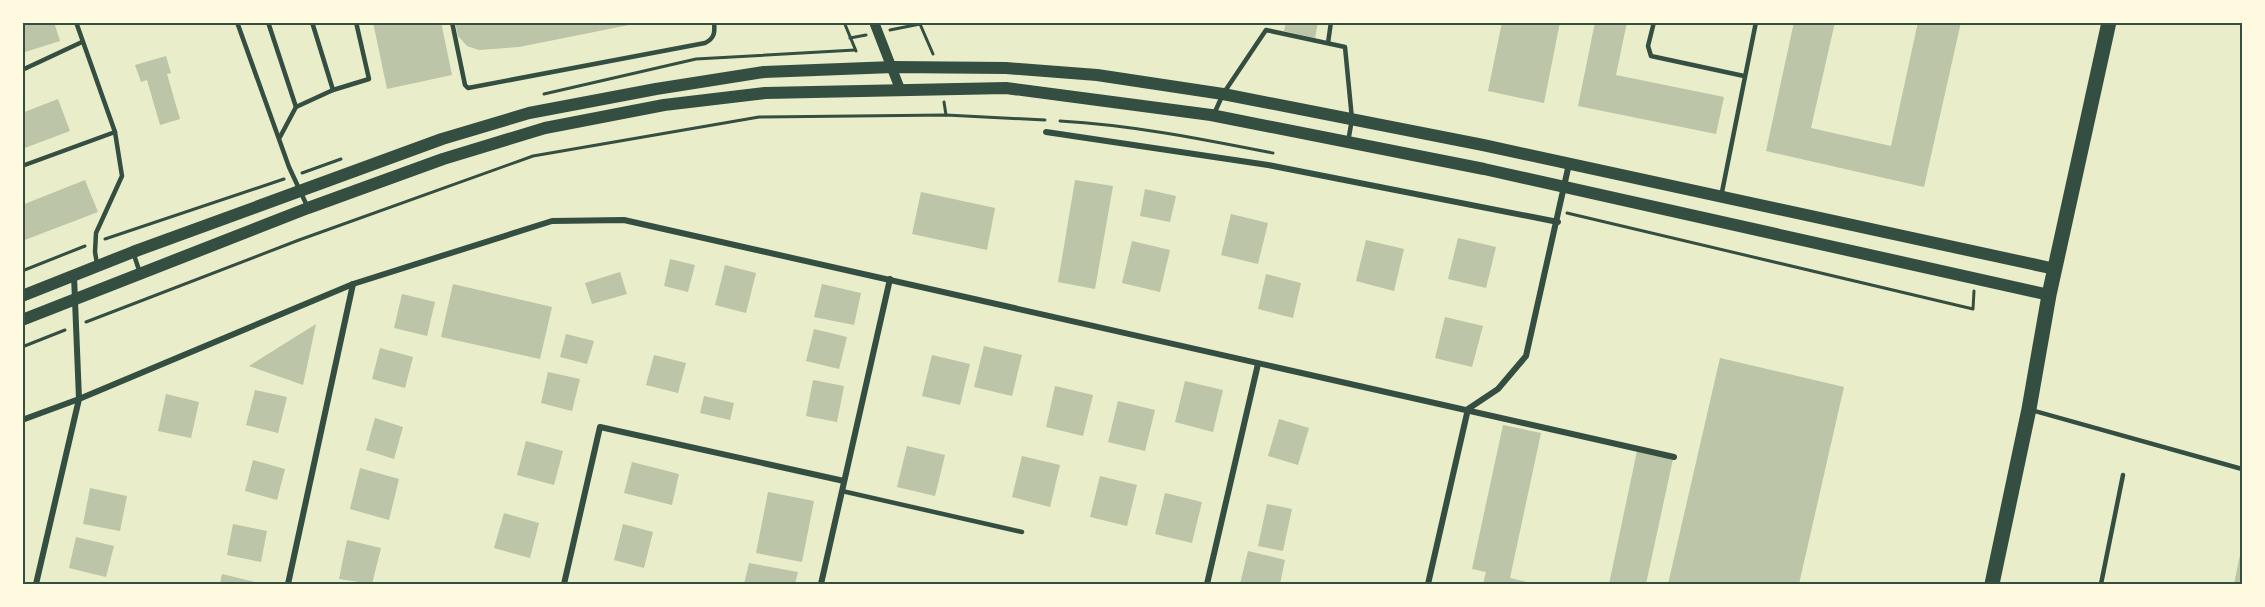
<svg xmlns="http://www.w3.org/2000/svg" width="2265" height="607" font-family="'DejaVu Sans',sans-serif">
<rect width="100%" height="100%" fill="#e9edc9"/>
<g fill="#bcc5a7">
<polygon points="22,22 54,22 60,41 22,53"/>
<polygon points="373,22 441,22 452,75 387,89"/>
<polygon points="455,22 634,22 634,24 519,47 479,50 467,46 458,36"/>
<polygon points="1286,22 1318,22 1315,38 1284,31"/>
<polygon points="1502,22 1560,22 1544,103 1488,91"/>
<polygon points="1595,22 1627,22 1616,75 1724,97 1716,134 1578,106"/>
<polygon points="1794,22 1835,22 1811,128 1891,146 1918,22 1961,22 1924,187 1766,151"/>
<polygon points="166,56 171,73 167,74 180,119 160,125 147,80 141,82 135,65"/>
<polygon points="58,99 70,131 22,149 22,113"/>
<polygon points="85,180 98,212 22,241 22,205"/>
<polygon points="1075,180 1113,186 1095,289 1058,282"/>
<polygon points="1145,189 1176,196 1170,222 1140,216"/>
<polygon points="921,192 995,208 987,250 912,234"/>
<polygon points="1231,214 1268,223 1258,264 1221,255"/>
<polygon points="1458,238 1496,247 1486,288 1448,279"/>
<polygon points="1366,240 1404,249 1394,291 1356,281"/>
<polygon points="1132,241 1170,250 1160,292 1122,283"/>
<polygon points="670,259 695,265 688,292 664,286"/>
<polygon points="725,265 756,273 746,313 715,305"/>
<polygon points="620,272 627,294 592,304 585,283"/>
<polygon points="1266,274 1301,283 1293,318 1258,309"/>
<polygon points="453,284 552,307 540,359 441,337"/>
<polygon points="822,284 861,293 854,325 814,317"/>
<polygon points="402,294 435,302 427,336 394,328"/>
<polygon points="1445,317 1483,326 1472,367 1435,358"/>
<polygon points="316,324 303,385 249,366"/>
<polygon points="814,329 847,337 839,369 806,361"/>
<polygon points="566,334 594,341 587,364 560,357"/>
<polygon points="984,346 1022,355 1012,396 974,387"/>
<polygon points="380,348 413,357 405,388 372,379"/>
<polygon points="654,355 686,363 678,393 646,385"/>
<polygon points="932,355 970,364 960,405 922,396"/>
<polygon points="1720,358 1844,387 1799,584 1668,584"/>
<polygon points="548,372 580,379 572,411 541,403"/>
<polygon points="813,380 844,386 837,422 806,416"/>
<polygon points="1185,381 1223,390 1213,432 1175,422"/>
<polygon points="1055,386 1093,395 1083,436 1046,427"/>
<polygon points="255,390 287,397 278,433 246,425"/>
<polygon points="166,394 199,402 191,438 158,431"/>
<polygon points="704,396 734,403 730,420 700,413"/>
<polygon points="1118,401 1155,410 1145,451 1108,442"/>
<polygon points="375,418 403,427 394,459 366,450"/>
<polygon points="1279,419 1309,428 1298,465 1268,456"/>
<polygon points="1503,425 1541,433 1510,578 1535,584 1483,584 1486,572 1472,569"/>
<polygon points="526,441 563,451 554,485 517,475"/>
<polygon points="907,446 945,455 935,496 897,487"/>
<polygon points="1637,451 1673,459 1646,584 1609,584"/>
<polygon points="1022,456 1060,465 1050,507 1012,497"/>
<polygon points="253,460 285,469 277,500 245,491"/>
<polygon points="632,462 679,474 672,505 624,493"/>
<polygon points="360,468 399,479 389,520 350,509"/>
<polygon points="1100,476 1137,485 1127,526 1090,517"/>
<polygon points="90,488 127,496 120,531 83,524"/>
<polygon points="768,492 814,501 802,562 756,553"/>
<polygon points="1165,493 1202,502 1192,543 1155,534"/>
<polygon points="1267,504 1292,509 1283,551 1258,546"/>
<polygon points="504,513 539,523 530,558 494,548"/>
<polygon points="233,524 267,531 261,562 227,555"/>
<polygon points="623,524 653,532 644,568 614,560"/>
<polygon points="76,537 114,546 106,577 69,568"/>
<polygon points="347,540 381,548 372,584 339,579"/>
<polygon points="2241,550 2242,584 2234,584"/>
<polygon points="1248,551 1285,560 1280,584 1240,584"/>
<polygon points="749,563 798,572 795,584 744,584"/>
<polygon points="222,574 263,584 220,584"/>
</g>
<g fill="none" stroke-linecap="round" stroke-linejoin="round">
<g stroke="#344e41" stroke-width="3">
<polyline points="844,22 856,51"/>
<polyline points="920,24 933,54"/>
<polyline points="890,30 920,24"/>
<polyline points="850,38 866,35"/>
<polyline points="544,94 696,59 855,50"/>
<polyline points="944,102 946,115"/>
<path d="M1060,121C1132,125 1202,139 1273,153"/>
<polyline points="302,173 341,159"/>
<polyline points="1567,213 1973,309 1974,291"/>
<polyline points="105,239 284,179"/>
<polyline points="22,271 85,246"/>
<polyline points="86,322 299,240 533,156 759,117 946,115 1045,120"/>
<polyline points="22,347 65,330"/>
</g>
<g stroke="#344e41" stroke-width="4.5">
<polyline points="76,22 115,132 122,176 96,233 95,252 97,264"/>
<polyline points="237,22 289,167 308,208"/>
<polyline points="268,22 296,107"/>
<polyline points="312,22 333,90"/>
<path d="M452,22L465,85L468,88L705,43C715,38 715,32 714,22"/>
<polyline points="1654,22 1648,46 1651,56 1744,76"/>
<polyline points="1328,43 1331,22"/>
<polyline points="22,70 82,42"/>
<polyline points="1214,114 1223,94 1266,30 1345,47 1352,119 1348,142"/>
<polyline points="280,137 296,107 333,90 369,79 356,22"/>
<polyline points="22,166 115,132"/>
<polyline points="1721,197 1756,22"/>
<polyline points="133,252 140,273"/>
<polyline points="2031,410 2242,469"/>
<polyline points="842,491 1022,532"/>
<polyline points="2101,584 2123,475"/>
</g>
<g stroke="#344e41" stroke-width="6">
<polyline points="1046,132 1268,165 1558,222"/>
<polyline points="22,420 79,399 353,284 552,221 624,220 1674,457"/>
<polyline points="36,584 79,399 74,276"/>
<polyline points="288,584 353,284"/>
<polyline points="564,584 600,427 844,481"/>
<polyline points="821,584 890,279"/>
<polyline points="1207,584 1258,364"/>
<polyline points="1428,584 1468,409 1498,389 1526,356 1569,164"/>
</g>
<polyline stroke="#344e41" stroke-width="10" points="874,22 900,89"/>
<g stroke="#344e41" stroke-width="12">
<polyline points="22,296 133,252 442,139 529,113 656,89 764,72 893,67 1006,68 1097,75 1223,94 1483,145 2055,269"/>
<polyline points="22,320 308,208 443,159 545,128 664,105 765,93 1006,88 1211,115 1484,169 2049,295"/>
</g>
<polyline stroke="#344e41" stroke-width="15" points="1992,584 2029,409 2049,295 2109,22"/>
</g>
<rect width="2265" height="607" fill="none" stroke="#fefae0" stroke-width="48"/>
<rect x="24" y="24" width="2217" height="559" fill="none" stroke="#344e41" stroke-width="2"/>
</svg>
